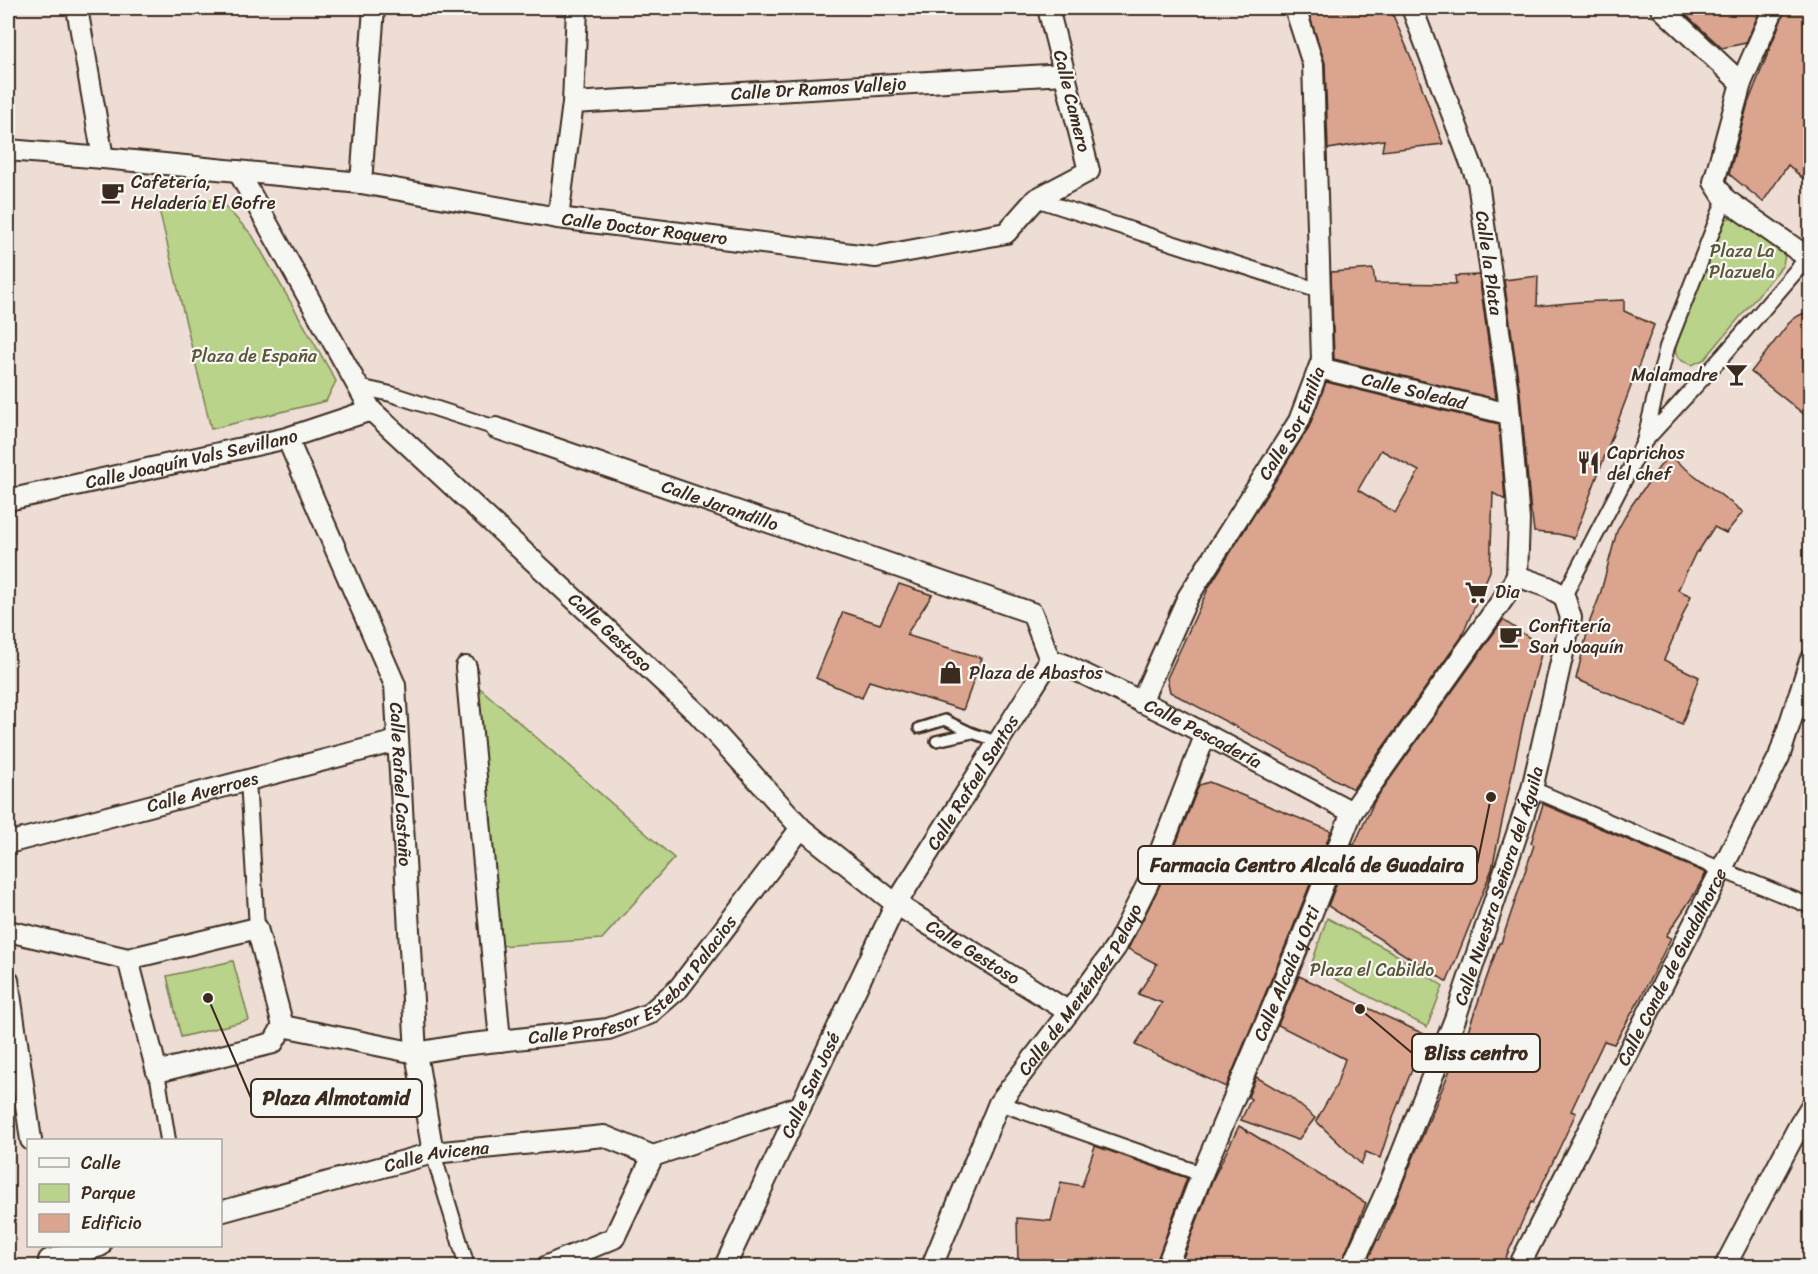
<svg xmlns="http://www.w3.org/2000/svg" width="1818" height="1274" font-family="Sriracha,sans-serif">
<rect width="100%" height="100%" fill="#eeddd4"/>
<filter id="ink" filterUnits="userSpaceOnUse"><feTurbulence type="fractalNoise" baseFrequency=".0167" numOctaves="2"/><feDisplacementMap in="SourceGraphic" scale="12" xChannelSelector="R" yChannelSelector="G"/><feConvolveMatrix kernelMatrix="1 2 1 2 8 2 1 2 1" color-interpolation-filters="sRGB"/></filter>
<g filter="url(#ink)">
<g fill="#b9d38a" stroke="#7a7e54" stroke-width="1.5">
<polygon points="218,199 252,235 336,381 326,401 211,429 159,209"/>
<path d="M1737,215L1785,254L1783,265L1705,359L1692,365C1679,360 1675,359 1675,344L1724,220Z"/>
<polygon points="473,682 674,858 602,939 497,946"/>
<polygon points="1327,918 1392,952 1443,986 1427,1027 1311,966"/>
<polygon points="233,961 249,1020 181,1037 167,976"/>
</g>
<g fill="#daa48f" stroke="#3b2a1e" stroke-width="1.5" fill-rule="evenodd">
<polygon points="1307,8 1390,8 1412,60 1443,144 1382,151 1384,140 1328,149 1325,63"/>
<polygon points="1690,8 1761,8 1746,43 1722,48 1685,14"/>
<polygon points="1786,8 1810,8 1810,185 1788,165 1763,202 1729,174 1748,103"/>
<polygon points="1373,269 1375,283 1456,284 1455,276 1479,275 1496,399 1334,359 1331,272"/>
<polygon points="1538,276 1537,306 1579,302 1624,300 1624,311 1654,325 1574,538 1558,534 1534,532 1532,515 1531,514 1520,393 1504,280"/>
<polygon points="1810,310 1810,419 1751,372 1792,319"/>
<path d="M1326,382L1499,424L1505,500L1493,493L1490,571L1461,638L1353,789L1170,692L1167,678L1209,587L1309,427ZM1381,450L1419,471L1395,513L1358,490Z"/>
<polygon points="1668,455 1743,512 1726,533 1714,527 1698,552 1696,552 1678,590 1691,596 1664,660 1699,677 1682,724 1576,679 1590,621 1600,595 1617,531 1631,506"/>
<polygon points="899,584 932,595 906,635 982,658 963,710 869,681 862,698 816,678 843,612 880,624"/>
<polygon points="1503,620 1543,647 1526,709 1492,869 1447,982 1328,906 1352,844 1354,845 1375,800"/>
<polygon points="1209,782 1331,831 1292,930 1226,1087 1135,1045 1162,1003 1138,994 1157,964 1128,949 1159,887 1199,785"/>
<polygon points="1543,804 1706,873 1693,896 1666,936 1671,938 1640,999 1614,1044 1604,1041 1571,1111 1576,1113 1540,1189 1533,1203 1531,1202 1502,1266 1365,1266 1377,1240 1379,1240 1450,1070 1465,1039 1499,943 1501,943 1534,845 1531,843"/>
<polygon points="1299,976 1426,1035 1395,1112 1380,1158 1366,1152 1361,1164 1316,1121 1336,1086 1345,1059 1278,1025"/>
<polygon points="1256,1077 1289,1096 1315,1118 1298,1140 1241,1120 1251,1099 1248,1097"/>
<polygon points="1239,1126 1366,1203 1340,1266 1180,1266 1212,1181"/>
<polygon points="1095,1146 1187,1178 1155,1266 1045,1266 1044,1259 1018,1265 1017,1218 1051,1221 1061,1182 1082,1186"/>
</g>
<g fill="none" stroke-linecap="round" stroke-linejoin="round">
<defs>
<g id="service">
<polyline points="919,728 945,720 972,733 999,742"/>
<polyline points="936,741 972,733"/>
</g>
<g id="pedestrian">
<polyline points="1036,199 1320,291"/>
<polyline points="1725,199 1667,347 1644,442 1723,356 1808,257"/>
<polyline points="359,387 391,394 496,428"/>
<polyline points="1564,596 1644,442"/>
<polyline points="248,780 257,928"/>
<polyline points="1532,789 1722,870 1810,906"/>
<polyline points="157,1072 168,1140"/>
<polyline points="999,1103 1202,1174"/>
<polyline points="433,1153 467,1266"/>
</g>
<g id="minor">
<polyline points="77,8 103,158"/>
<polyline points="1661,8 1741,83"/>
<polyline points="1774,8 1741,83 1714,182 1725,199 1810,259"/>
<path id="s1" d="M573,103L1065,74"/>
<path id="s2" d="M8,150L103,158L361,183L558,218L876,257L1006,233L1036,199L1089,171L1048,8"/>
<path id="s3" d="M238,171L371,410L698,714L801,828L896,904L1069,1012"/>
<polyline points="361,183 374,8"/>
<polyline points="558,218 573,103 577,8"/>
<path id="s4" d="M1319,368L1509,414"/>
<path id="s5" d="M496,428L1032,613L1050,660"/>
<path id="s6" d="M287,438L395,685L416,1053L433,1153"/>
<path id="s7" d="M8,500L287,438L371,410"/>
<path id="s8" d="M1050,660L1063,664L1171,716L1352,812"/>
<polyline points="466,667 500,1041"/>
<path id="s9" d="M1141,702L1188,597L1299,421L1322,360L1313,64L1295,8"/>
<path id="s10" d="M8,843L397,741"/>
<polyline points="8,931 128,959 257,928 283,1026 273,1043 157,1072 128,959"/>
<polyline points="8,980 31,1140"/>
<path id="s11" d="M283,1026L416,1053L462,1045L608,1029L649,1014L679,988L801,828"/>
<path id="s12" d="M220,1212L433,1153L604,1136L653,1156"/>
<polyline points="49,1260 100,1246"/>
<polyline points="547,1266 614,1238 653,1156 801,1106"/>
<path id="s13" d="M725,1266L896,904L1050,660"/>
<path id="s14" d="M932,1266L999,1103L1069,1012L1116,947L1148,883L1205,736"/>
<path id="s15" d="M1167,1266L1202,1174L1303,935L1352,812L1508,592L1517,576L1519,520L1508,394L1478,182L1412,8"/>
<path id="s16" d="M1352,1266L1391,1181L1455,1019L1532,789L1571,618L1564,596L1548,587L1517,576"/>
<path id="s17" d="M1519,1266L1779,757L1810,661"/>
<polyline points="1725,1266 1800,1124 1810,1108"/>
</g>
</defs>
<use href="#service" stroke="#3b2a1e" stroke-width="14"/>
<use href="#pedestrian" stroke="#3b2a1e" stroke-width="18"/>
<use href="#minor" stroke="#3b2a1e" stroke-width="24"/>
<use href="#service" stroke="#f6f6f2" stroke-width="9"/>
<use href="#pedestrian" stroke="#f6f6f2" stroke-width="14"/>
<use href="#minor" stroke="#f6f6f2" stroke-width="20"/>
</g>
</g>
<defs>
<symbol id="cafe-bare" viewBox="-9 -9 18 18"><path d="M-5.5-4.5H6V0H3Q3 3.5 0 3.5H-2.5Q-5.5 3.5-5.5 0ZM3-3.2v2h1.7v-2ZM-6 4.5H4V6H-6Z" fill="#3b2a1e" stroke="#f6f6f2" stroke-width="2.5" paint-order="stroke"/></symbol>
<symbol id="bar-bare" viewBox="-9 -9 18 18"><path d="M-6-5H6L.8 .8V4.5H3.5V6h-7V4.5H-.8V.8Z" fill="#3b2a1e" stroke="#f6f6f2" stroke-width="2.5" paint-order="stroke"/></symbol>
<symbol id="restaurant-bare" viewBox="-9 -9 18 18"><path d="M-5-6h1v4h1v-4h1v4h1v-4h1v5L-1.5 .5V6h-2V.5L-5-1ZM5-6V6H3V1.5H1.5Q1.5-4 5-6Z" fill="#3b2a1e" stroke="#f6f6f2" stroke-width="2.5" paint-order="stroke"/></symbol>
<symbol id="supermarket-bare" viewBox="-9 -9 18 18"><path d="M-6-5.5h2.5l.6 2H6L4.5 2H-2.5L-4.4-4H-6ZM-1.5 3.2a1.3 1.3 0 1 0 .1 0ZM3 3.2a1.3 1.3 0 1 0 .1 0Z" fill="#3b2a1e" stroke="#f6f6f2" stroke-width="2.5" paint-order="stroke"/></symbol>
<symbol id="shop-bare" viewBox="-9 -9 18 18"><path d="M-5-2.5h2.3a2.7 3.5 0 0 1 5.4 0H5L5.5 6h-11ZM-1.5-2.5h3a1.5 2.3 0 0 0-3 0Z" fill="#3b2a1e" stroke="#f6f6f2" stroke-width="2.5" paint-order="stroke"/></symbol>
</defs>
<g fill-rule="evenodd">
<use href="#cafe-bare" x="96" y="176" width="33" height="33"/>
<use href="#bar-bare" x="1720" y="358" width="33" height="33"/>
<use href="#restaurant-bare" x="1572" y="446" width="33" height="33"/>
<use href="#supermarket-bare" x="1460" y="576" width="33" height="33"/>
<use href="#cafe-bare" x="1494" y="620" width="33" height="33"/>
<use href="#shop-bare" x="934" y="656" width="33" height="33"/>
</g>
<g text-anchor="middle" dominant-baseline="central" stroke-width="4.5" stroke-linejoin="round" paint-order="stroke">
<g font-size="18" fill="#3b2a1e" stroke="#f6f6f2">
<text stroke="none"><textPath href="#s1" startOffset="246">Calle Dr Ramos Vallejo</textPath></text>
<text transform="translate(1072 101) rotate(76)">Calle Camero</text>
<text stroke="none"><textPath href="#s2" startOffset="642">Calle Doctor Roquero</textPath></text>
<text transform="translate(1489 263) rotate(82)">Calle la Plata</text>
<text stroke="none"><textPath href="#s4" startOffset="98">Calle Soledad</textPath></text>
<text stroke="none"><textPath href="#s9" startOffset="318">Calle Sor Emilia</textPath></text>
<text stroke="none"><textPath href="#s7" startOffset="188">Calle Joaquín Vals Sevillano</textPath></text>
<text stroke="none"><textPath href="#s5" startOffset="237">Calle Jarandillo</textPath></text>
<text stroke="none"><textPath href="#s3" startOffset="600">Calle Gestoso</textPath></text>
<text stroke="none"><textPath href="#s8" startOffset="170">Calle Pescadería</textPath></text>
<text stroke="none"><textPath href="#s13" startOffset="544">Calle Rafael Santos</textPath></text>
<text stroke="none"><textPath href="#s6" startOffset="369">Calle Rafael Castaño</textPath></text>
<text stroke="none"><textPath href="#s10" startOffset="201">Calle Averroes</textPath></text>
<text stroke="none"><textPath href="#s16" startOffset="408">Calle Nuestra Señora del Águila</textPath></text>
<text stroke="none"><textPath href="#s3" startOffset="1086">Calle Gestoso</textPath></text>
<text stroke="none"><textPath href="#s17" startOffset="336">Calle Conde de Guadalhorce</textPath></text>
<text stroke="none"><textPath href="#s15" startOffset="316">Calle Alcalá y Orti</textPath></text>
<text stroke="none"><textPath href="#s11" startOffset="375">Calle Profesor Esteban Palacios</textPath></text>
<text stroke="none"><textPath href="#s14" startOffset="316">Calle de Menéndez Pelayo</textPath></text>
<text stroke="none"><textPath href="#s13" startOffset="200">Calle San José</textPath></text>
<text stroke="none"><textPath href="#s12" startOffset="224">Calle Avicena</textPath></text>
</g>
<g font-size="18" fill="#3b2a1e" stroke="#f6f6f2" text-anchor="start">
<text x="131" y="182">Cafetería,<tspan x="131" dy="21">Heladería El Gofre</tspan></text>
<text x="1718" y="375" text-anchor="end">Malamadre</text>
<text x="1607" y="453">Caprichos<tspan x="1607" dy="21">del chef</tspan></text>
<text x="1495" y="592">Dia</text>
<text x="1529" y="626">Confitería<tspan x="1529" dy="21">San Joaquín</tspan></text>
<text x="969" y="673">Plaza de Abastos</text>
</g>
<g font-size="18" fill="#5a5439" stroke="#f6f6f2">
<text x="1742" y="251">Plaza La<tspan x="1742" dy="21">Plazuela</tspan></text>
<text x="254" y="356">Plaza de España</text>
<text x="1372" y="970">Plaza el Cabildo</text>
</g>
</g>
<path fill="none" stroke="#3b2a1e" stroke-width="2" d="M1491 797L1477 865M1360 1009L1412 1053M208 998L251 1098"/>
<g fill="#3b2a1e" stroke="#f6f6f2" stroke-width="2">
<circle cx="1491" cy="797" r="6"/>
<circle cx="1360" cy="1009" r="6"/>
<circle cx="208" cy="998" r="6"/>
</g>
<g fill="#f6f6f2" stroke="#3b2a1e" stroke-width="2">
<rect x="1138" y="846" width="339" height="38" rx="6"/>
<rect x="1412" y="1034" width="128" height="38" rx="6"/>
<rect x="251" y="1079" width="171" height="38" rx="6"/>
</g>
<g font-size="20" text-anchor="middle" font-weight="bold" fill="#3b2a1e">
<text x="1307" y="872">Farmacia Centro Alcalá de Guadaira</text>
<text x="1476" y="1060">Bliss centro</text>
<text x="336" y="1105">Plaza Almotamid</text>
</g>
<rect width="1818" height="1274" fill="none" stroke="#f6f6f2" stroke-width="30"/>
<rect x="15" y="15" width="1788" height="1244" fill="none" stroke="#3b2a1e" stroke-width="2" filter="url(#ink)"/>
<rect x="27" y="1139" width="195" height="108" fill="#f6f6f2" stroke="#aba49d" stroke-width="1.5"/>
<rect x="39" y="1158" width="30" height="9" fill="#f6f6f2" stroke="#aba49d" stroke-width="1.5"/>
<text x="81" y="1169" font-size="18" fill="#3b2a1e">Calle</text>
<rect x="39" y="1184" width="30" height="18" fill="#b9d38a" stroke="#aba49d" stroke-width="1.5"/>
<text x="81" y="1199" font-size="18" fill="#3b2a1e">Parque</text>
<rect x="39" y="1214" width="30" height="18" fill="#daa48f" stroke="#aba49d" stroke-width="1.5"/>
<text x="81" y="1229" font-size="18" fill="#3b2a1e">Edificio</text>
</svg>
